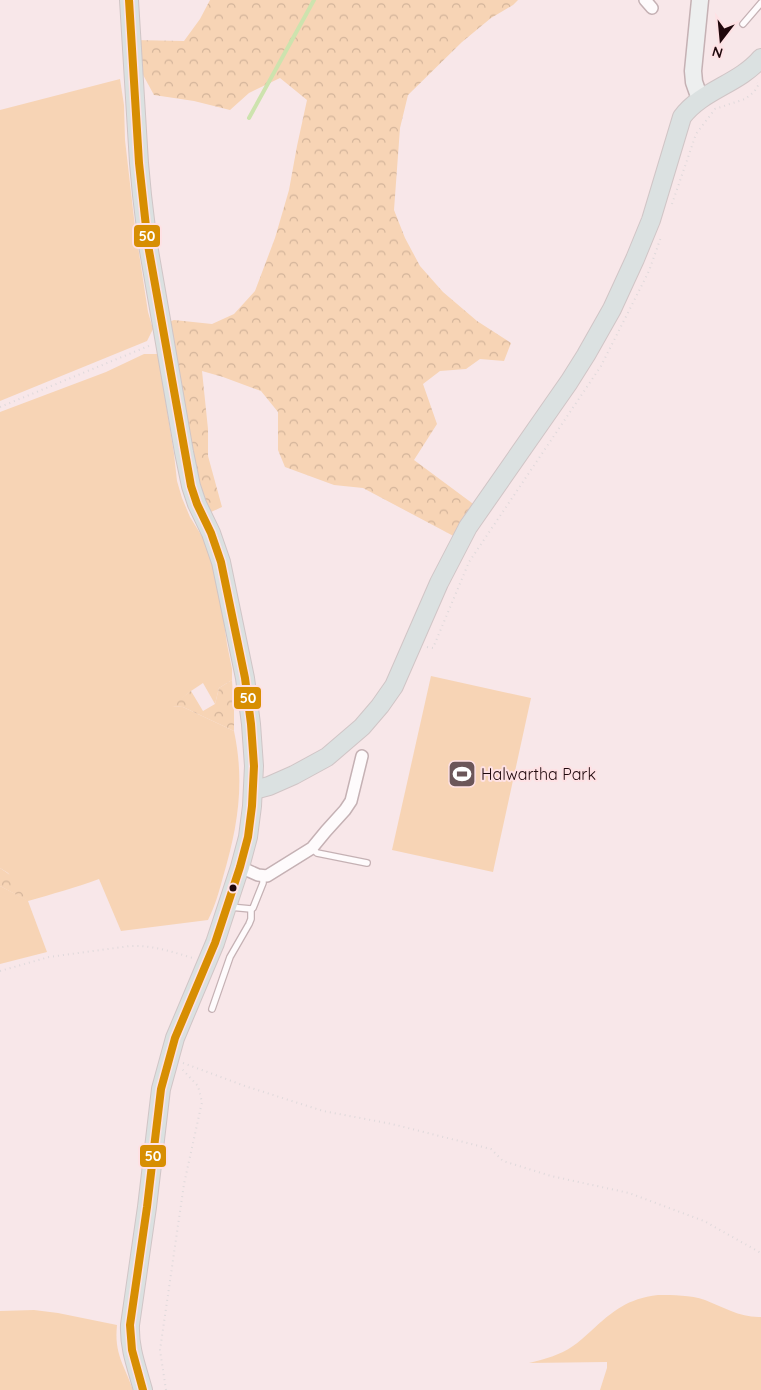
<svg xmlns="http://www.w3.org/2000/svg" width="761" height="1390" font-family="Quicksand,sans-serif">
<defs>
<pattern id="forest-crowns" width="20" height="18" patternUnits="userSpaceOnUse" patternTransform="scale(1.25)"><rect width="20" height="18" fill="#f7d4b5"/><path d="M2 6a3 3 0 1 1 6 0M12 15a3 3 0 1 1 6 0" fill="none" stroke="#d3b49a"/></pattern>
</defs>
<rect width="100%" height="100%" fill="#f8e7e9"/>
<g fill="#f7d4b5">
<polygon points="120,79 124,105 125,140 135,227 148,312 153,329 147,341 0,401 0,110"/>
<path d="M144,354H158L174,454L177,481L182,498L190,517L211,551L216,566L227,644L232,669V680L219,688L215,704L203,683L191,691L172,706L183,707L234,731C245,783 238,826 223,877C219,892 215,906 208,920L121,931L99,879C75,888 52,894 28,901L47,952L0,964V886L27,900L8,873L0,868V412L106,372Z"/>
<polygon points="431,676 531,698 493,872 392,850"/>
<path d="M658,1295C674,1295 690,1295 705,1300C723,1307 741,1318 761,1317V1390H600L607,1368V1362L529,1363C545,1359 560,1355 573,1346C579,1342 585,1336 591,1331C614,1310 627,1299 658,1295Z"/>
<path d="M34,1310L58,1313L117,1325C114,1354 124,1364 133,1390H0V1311Z"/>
</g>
<g fill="url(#forest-crowns)">
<polygon points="210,0 518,0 513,5 491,18 462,42 408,95 400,128 394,210 405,238 420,266 443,292 477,321 511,343 504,361 480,359 466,369 440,371 423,384 437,424 414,460 480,509 461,540 363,488 334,485 285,467 278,450 278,412 261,391 223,377 202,371 208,429 208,456 222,507 211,512 204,520 163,324 174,320 212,324 234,314 255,291 275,238 289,190 297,146 307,100 280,78 249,93 230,110 194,101 154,95 136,62 132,40 184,41 200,19"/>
<polygon points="232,680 234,710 234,731 183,707 170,706 191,691 203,711 215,704 219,688"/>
<path d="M0,868C15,877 20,886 28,901L0,886Z"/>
</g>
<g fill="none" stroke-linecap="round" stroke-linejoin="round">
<polyline stroke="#cde3ae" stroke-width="4" points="249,118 314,0"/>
<defs>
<g id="lane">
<polyline points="743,24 761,3"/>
<polyline points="312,848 317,853 367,863"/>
<polyline points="230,907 251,909 253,908 263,883 263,876"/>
<polyline points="212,1009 230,957 249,924 251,919 251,909"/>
</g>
<g id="street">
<polyline points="645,0 652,8"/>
<polyline points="240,867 258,875 267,876 312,848 326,831 345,810 351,801 362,756"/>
</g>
<polyline id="secondary" points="700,99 694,82 693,71 700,0"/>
<g id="primary">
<path d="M129,0L139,163L142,195L148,245L184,452L191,486L197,504L211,533L221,562L245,678L251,724L254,766L252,806L248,837L240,867L215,943L175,1038L161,1089L147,1207L130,1325C129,1348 137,1368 143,1390"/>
<path d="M254,790L269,786L294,775L327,757L362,727L380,706L394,686L439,583L468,527L569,382L586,355L612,309L635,259L651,220L682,117C702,90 739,84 761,58"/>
</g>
</defs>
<use href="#lane" stroke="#c5b1b4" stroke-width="8"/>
<use href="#street" stroke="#c5b1b4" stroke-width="14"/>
<use href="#secondary" stroke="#c5b1b4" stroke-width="19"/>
<use href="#primary" stroke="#d0c5c6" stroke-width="20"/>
<g stroke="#dfd9db" stroke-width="2" stroke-dasharray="1 4" stroke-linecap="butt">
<polyline points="672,204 696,134 715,109 745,99 754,92 759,84 757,83"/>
<polyline points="0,407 151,345"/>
<polyline points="427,647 433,648 469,562 601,366 649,271 661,237"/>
<path d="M0,971L49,957L130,946C153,945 172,952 193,958"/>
<polyline points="183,1063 245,1086 323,1111 392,1124 491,1149 503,1161 551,1176 629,1193 704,1221 761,1253"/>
<polyline points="166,1390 160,1350 184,1184 202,1102 198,1086 182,1069"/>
</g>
<use href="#lane" stroke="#fefbfc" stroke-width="5.5"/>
<use href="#street" stroke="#fefbfc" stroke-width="11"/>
<use href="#secondary" stroke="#edefef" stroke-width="16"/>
<use href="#primary" stroke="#dbe1e1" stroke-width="18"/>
<defs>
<polyline id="bus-1" points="129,0 139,163 148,245 191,486 197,504 211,533 221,562 245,678 251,724 254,766 252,806 248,837 240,867 215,943 175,1038 161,1089 147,1207 130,1325 132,1350 143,1390"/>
</defs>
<use href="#bus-1" stroke="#fee1e4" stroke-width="11"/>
<use href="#bus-1" stroke="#d78e02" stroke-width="8"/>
</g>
<defs>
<symbol id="stadium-square" viewBox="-11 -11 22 22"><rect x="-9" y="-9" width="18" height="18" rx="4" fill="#6b5659" stroke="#fee1e4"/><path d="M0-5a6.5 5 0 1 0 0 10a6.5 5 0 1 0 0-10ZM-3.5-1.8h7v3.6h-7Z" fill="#fff"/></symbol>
</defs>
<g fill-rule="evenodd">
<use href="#stadium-square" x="446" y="758" width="32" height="32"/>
</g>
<circle fill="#1f080c" stroke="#fee1e4" stroke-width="2" cx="233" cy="888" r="4.5"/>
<g text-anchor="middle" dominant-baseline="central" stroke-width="4" stroke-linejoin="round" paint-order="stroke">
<g font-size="16" fill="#1f080c" stroke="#fee1e4" text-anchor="start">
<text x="481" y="774">Halwartha Park</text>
</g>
</g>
<g stroke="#fee1e4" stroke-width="2">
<rect x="133" y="224" width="28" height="24" rx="5" fill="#d78e02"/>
<rect x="233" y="686" width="29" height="24" rx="5" fill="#d78e02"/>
<rect x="139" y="1144" width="28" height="24" rx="5" fill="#d78e02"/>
</g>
<g font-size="14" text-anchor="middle" font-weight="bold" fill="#fff">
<text x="147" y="241">50</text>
<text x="248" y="703">50</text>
<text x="153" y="1161">50</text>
</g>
<g transform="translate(721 40) rotate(196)" stroke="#fee1e4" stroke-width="4" paint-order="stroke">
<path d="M0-4L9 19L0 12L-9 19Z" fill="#1f080c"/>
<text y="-8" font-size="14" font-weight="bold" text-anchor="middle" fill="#1f080c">N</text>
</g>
</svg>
